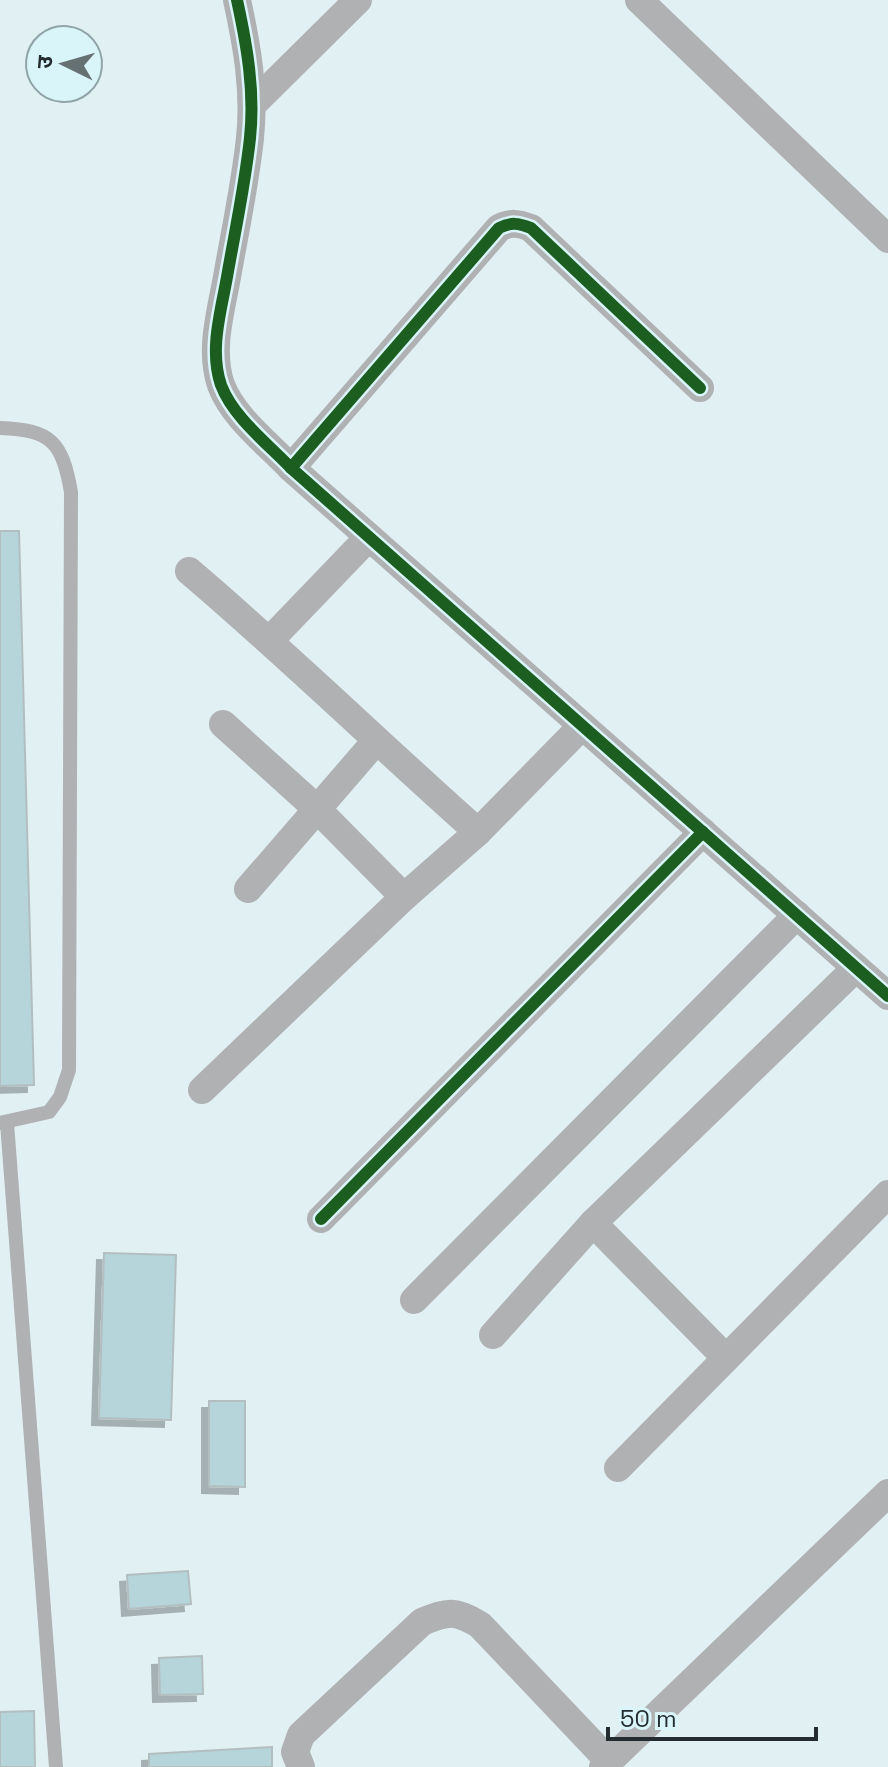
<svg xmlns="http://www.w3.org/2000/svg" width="888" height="1767" font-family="'Space Grotesk','Noto Sans Devanagari',sans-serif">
<defs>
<filter id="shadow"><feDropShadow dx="-7" dy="7" stdDeviation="0" flood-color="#0004"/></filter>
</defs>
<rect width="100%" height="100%" fill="#e1f0f3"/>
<g fill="#b6d5db" stroke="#b3bec1" stroke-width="2" filter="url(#shadow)">
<polygon points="0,531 19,531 34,1085 0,1086"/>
<polygon points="104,1253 176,1255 171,1420 99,1418"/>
<polygon points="209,1401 245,1401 245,1487 209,1486"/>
<polygon points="188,1571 191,1604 129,1609 127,1575"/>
<polygon points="202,1656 203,1694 160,1695 159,1658"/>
<polygon points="34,1711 35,1767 0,1767 0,1712"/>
<polygon points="272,1747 272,1767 149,1767 149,1754"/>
</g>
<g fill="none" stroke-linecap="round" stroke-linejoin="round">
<g stroke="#b0b1b2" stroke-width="14">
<path d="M0,428C52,430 62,442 71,492L69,1070L60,1097L49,1112L0,1123"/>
<polyline points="7,1123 56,1767"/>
</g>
<g stroke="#b0b1b2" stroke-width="28">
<path d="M237,0C247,46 255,91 250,138C245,185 235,231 227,277C221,311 209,350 221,385C233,417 267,443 291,468L888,996"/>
<polyline points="639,0 888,239"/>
<polyline points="253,104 358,0"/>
<path d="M291,468L499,228C511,222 518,223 531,228L700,388"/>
<path d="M189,571C288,655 381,746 478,832"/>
<polyline points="270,640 369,537"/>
<polyline points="223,724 316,808 404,897"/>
<polyline points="248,889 376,741"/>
<polyline points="202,1090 404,897 478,832 582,726"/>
<polyline points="321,1219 703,832"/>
<polyline points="593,1223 726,1358"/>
<polyline points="414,1300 797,915"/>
<polyline points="493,1335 593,1223 856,968"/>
<polyline points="618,1468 888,1194"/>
<path d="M301,1767L295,1752L301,1735L422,1622C448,1611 456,1610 480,1625L609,1761"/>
<polyline points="603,1767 888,1493"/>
</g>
<defs>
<g id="cycleway">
<path d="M237,0C247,46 255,91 250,138C245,185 235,231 227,277C221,311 209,350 221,385C233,417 267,443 291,468L888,996"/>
<path d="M291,468L499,228C511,222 518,223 531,228L700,388"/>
<polyline points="321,1219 703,832"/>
</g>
</defs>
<use href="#cycleway" stroke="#daf5fa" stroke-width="17"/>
<use href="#cycleway" stroke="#1b5e20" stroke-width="12"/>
</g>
<g transform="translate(64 64) rotate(275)"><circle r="38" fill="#daf5fa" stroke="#91a5a9" stroke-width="2"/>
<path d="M0-6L14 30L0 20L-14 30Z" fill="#667174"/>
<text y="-12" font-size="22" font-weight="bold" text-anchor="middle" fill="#232d2f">उ</text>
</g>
<path d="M608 1727v12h208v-12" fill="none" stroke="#232d2f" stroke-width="4"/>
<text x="620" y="1727" font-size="24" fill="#232d2f" stroke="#daf5fa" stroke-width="6" paint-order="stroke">50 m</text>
</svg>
